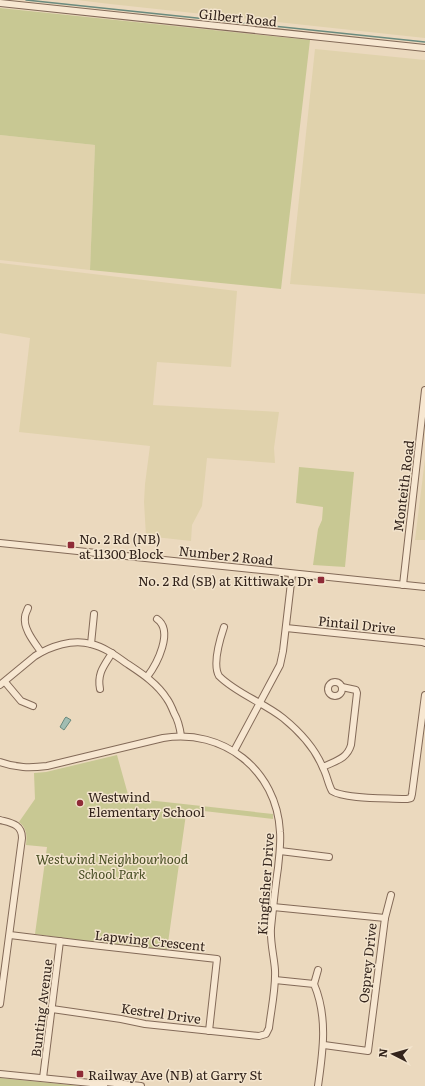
<svg xmlns="http://www.w3.org/2000/svg" width="425" height="1086" font-family="Literata,serif">
<rect width="100%" height="100%" fill="#ebd9be"/>
<g fill="#e0d2ac">
<polygon points="77,0 425,0 425,38 110,4"/>
<polygon points="315,49 425,60 425,294 290,284"/>
<polygon points="0,135 95,145 90,270 0,260"/>
<polygon points="0,263 237,291 231,367 157,362 153,405 279,412 274,448 275,463 207,458 202,506 192,525 191,541 146,536 144,502 145,484 150,446 19,432 30,338 0,333"/>
<polygon points="425,459 425,540 415,540"/>
</g>
<g fill="#c8c893">
<polygon points="0,8 310,40 281,289 90,270 95,145 0,135"/>
<polygon points="299,467 354,472 345,567 313,565 318,529 322,520 323,507 296,503"/>
<path d="M117,755L129,798L273,814V819L195,810L189,811L186,814L167,950L86,941L35,934L47,847L26,845C27,836 27,828 19,822L35,799L34,773L46,772Z"/>
<polygon points="0,1078 80,1086 0,1086"/>
</g>
<polygon fill="#a1bdb2" stroke="#6a8a7e" points="66,717 71,720 64,730 60,727 65,718"/>
<g fill="none" stroke-linecap="round" stroke-linejoin="round">
<polyline stroke="#6a8a7e" stroke-width="1.5" points="26,0 425,42"/>
<defs>
<g id="minor">
<polyline points="0,3 425,48"/>
<polyline points="0,543 425,587"/>
<polyline points="403,585 425,390"/>
<path d="M28,608C27,611 25,614 25,617C23,629 35,643 41,652"/>
<path d="M224,627C220,639 212,664 219,676C237,694 263,702 283,718C299,731 315,748 323,768C327,775 328,784 332,791C344,799 386,798 402,799H407L411,798L412,794L425,695"/>
<polyline points="286,628 422,642 425,643"/>
<polyline points="91,644 94,614"/>
<path d="M147,677C157,664 174,631 157,619"/>
<polyline points="5,682 21,701 33,706"/>
<circle cx="335" cy="689" r="7"/>
<path d="M0,685L35,656C51,646 72,639 91,644C104,647 115,655 126,663C141,673 157,683 167,699C170,703 172,708 174,713C178,720 180,728 181,736"/>
<path d="M100,689C97,673 104,666 112,653"/>
<polyline points="234,751 280,665 283,651 292,574"/>
<path d="M0,762C16,768 30,768 47,766L163,738C223,728 277,770 280,832C281,844 279,856 278,868C275,888 273,908 271,928C270,942 274,956 275,970C276,988 271,1010 269,1028L266,1034L259,1036L145,1024L121,1019L52,1009"/>
<path d="M323,767C335,761 347,759 351,745L357,693L356,690L342,687"/>
<path d="M0,820C11,823 22,824 22,838L0,1004"/>
<polyline points="280,851 329,857"/>
<polyline points="273,907 385,918"/>
<polyline points="10,935 83,944 217,959 209,1031"/>
<path d="M275,980L314,984C328,1017 323,1051 318,1086"/>
<polyline points="314,984 318,970"/>
<polyline points="324,1045 368,1051 385,918 391,895"/>
<polyline points="0,1074 101,1084 104,1086"/>
<polyline points="43,1078 60,941"/>
<polyline points="101,1084 106,1082 141,1086"/>
</g>
</defs>
<use href="#minor" stroke="#836a58" stroke-width="8"/>
<use href="#minor" stroke="#f7e7d1" stroke-width="6"/>
</g>
<g fill="#8f2b37" stroke="#f3e4cd" stroke-width="1.5">
<rect x="67" y="541" width="8" height="8" rx="2"/>
<rect x="317" y="576" width="8" height="8" rx="2"/>
<circle cx="80" cy="803" r="4"/>
<rect x="76" y="1070" width="8" height="8" rx="2"/>
</g>
<g text-anchor="middle" dominant-baseline="central" stroke-width="3" stroke-linejoin="round" paint-order="stroke">
<g font-size="13" fill="#33241c" stroke="#f3e4cd">
<text transform="translate(238 17) rotate(6)">Gilbert Road</text>
<text transform="translate(403 486) rotate(-83)">Monteith Road</text>
<text transform="translate(226 555) rotate(6)">Number 2 Road</text>
<text transform="translate(357 624) rotate(6)">Pintail Drive</text>
<text transform="translate(265 884) rotate(-86)">Kingfisher Drive</text>
<text transform="translate(150 940) rotate(6)">Lapwing Crescent</text>
<text transform="translate(367 963) rotate(-84)">Osprey Drive</text>
<text transform="translate(41 1008) rotate(-83)">Bunting Avenue</text>
<text transform="translate(161 1013) rotate(8)">Kestrel Drive</text>
</g>
<g font-size="13" fill="#33241c" stroke="#f3e4cd" text-anchor="start">
<text x="79" y="538">No. 2 Rd (NB)<tspan x="79" dy="15">at 11300 Block</tspan></text>
<text x="313" y="580" text-anchor="end">No. 2 Rd (SB) at Kittiwake Dr</text>
<text x="88" y="796">Westwind<tspan x="88" dy="15">Elementary School</tspan></text>
<text x="88" y="1074">Railway Ave (NB) at Garry St</text>
</g>
<g font-size="13" font-style="italic" fill="#484e23" stroke="#f3e4cd">
<text x="112" y="858">Westwind Neighbourhood<tspan x="112" dy="15">School Park</tspan></text>
</g>
</g>
<g transform="translate(393 1054) rotate(276)" stroke="#f3e4cd" stroke-width="3" paint-order="stroke">
<path d="M0-3L7 15L0 10L-7 15Z" fill="#33241c"/>
<text y="-6" font-size="11" font-weight="bold" text-anchor="middle" fill="#33241c">N</text>
</g>
</svg>
